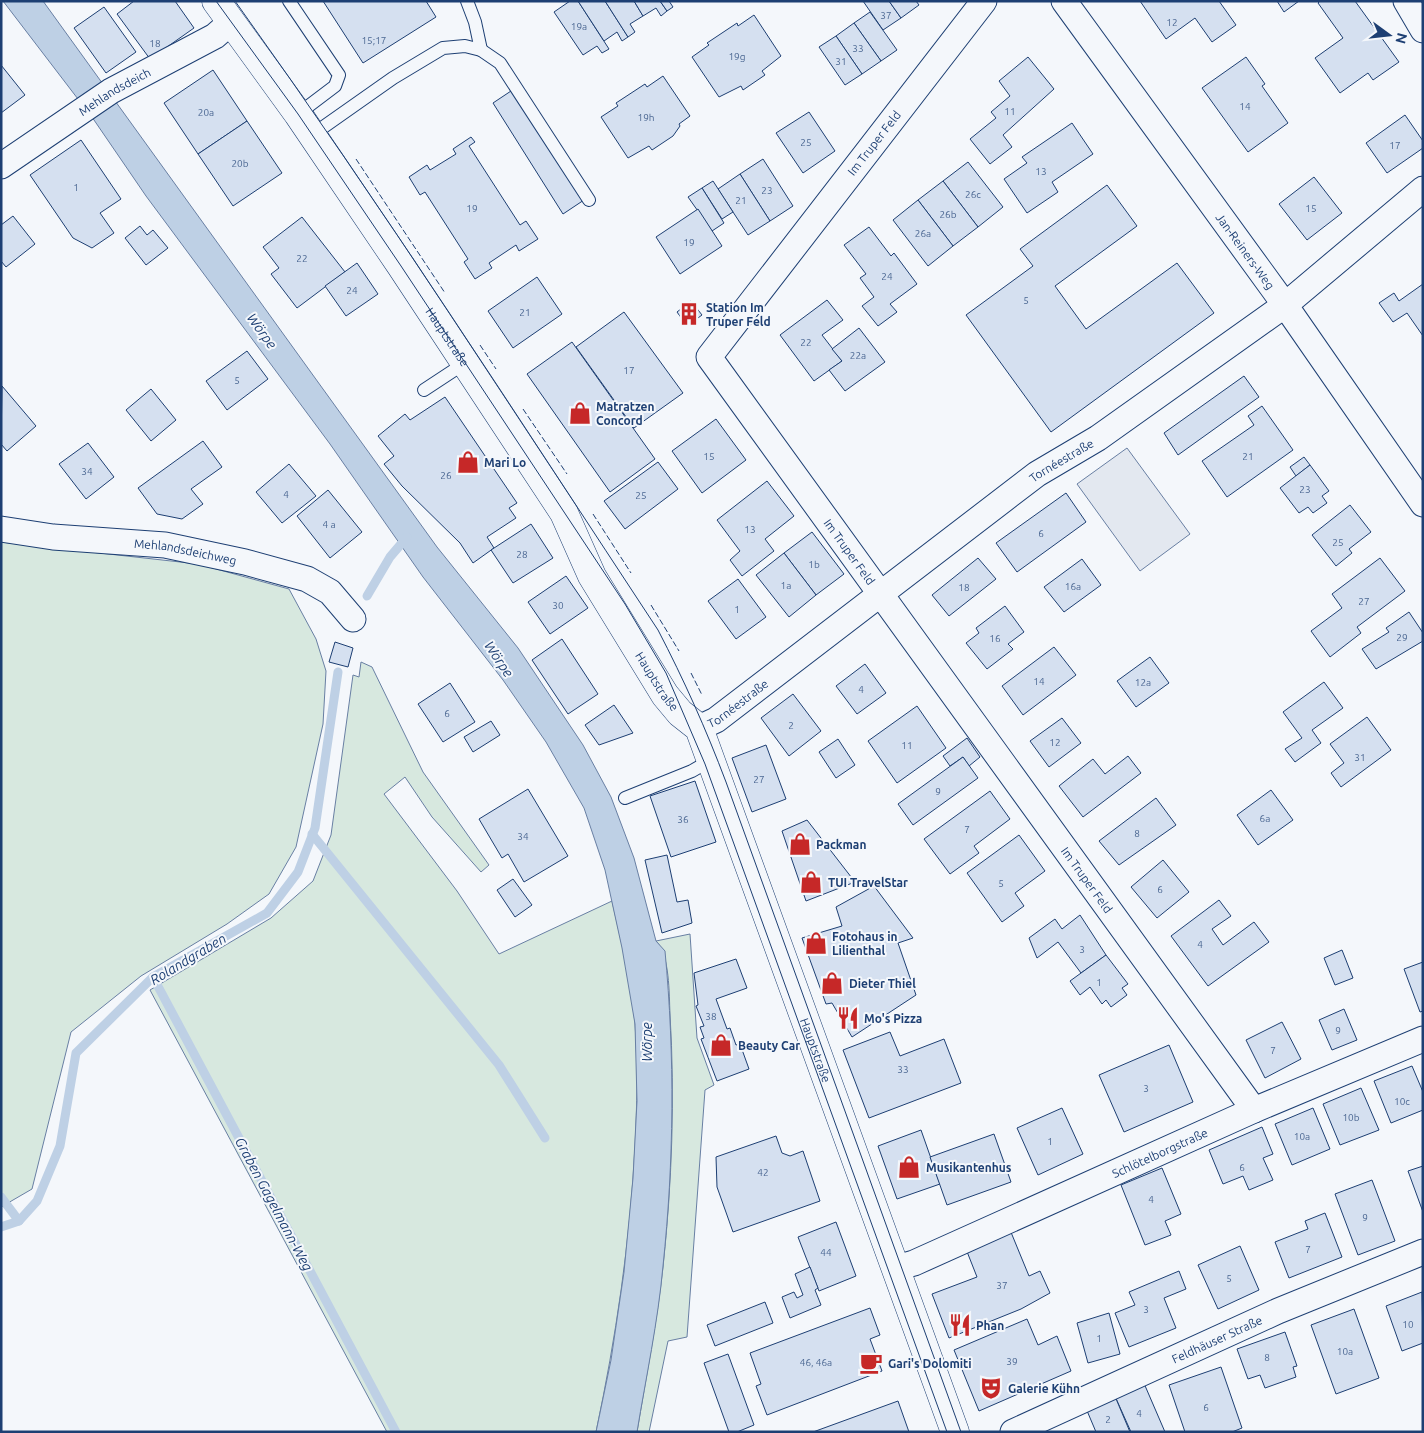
<svg xmlns="http://www.w3.org/2000/svg" width="1424" height="1433" font-family="Ubuntu,sans-serif">
<rect width="100%" height="100%" fill="#f4f7fb"/>
<g fill="#d7e8df" stroke="#687fa3">
<polygon points="1,542 198,564 289,589 316,639 326,671 323,724 296,847 269,894 227,924 141,976 71,1032 32,1189 1,1207"/>
<path d="M361,662L372,667L423,772L489,865L481,872L432,817L405,777L384,794L457,891L499,954L612,901C621,941 632,983 635,1024C638,1064 637,1106 635,1146C630,1243 616,1337 596,1432H387L150,990L271,918L313,881L331,835L353,675L359,677Z"/>
<path d="M690,934L697,1038L714,1085L705,1090L687,1337L668,1341L649,1432H637C646,1377 657,1322 663,1267C672,1183 675,1098 670,1014C669,994 670,955 656,941Z"/>
</g>
<polygon fill="#e3e8f0" stroke="#687fa3" points="1127,448 1190,534 1140,571 1077,484"/>
<path fill="#bed0e5" stroke="#687fa3" d="M3,1H43L437,547L518,648L583,745L611,797L634,858L656,941L665,951C675,1057 674,1161 663,1266C658,1322 646,1377 637,1432H596L611,1360L624,1272L633,1178L637,1101L635,1024L622,948L605,870L584,808L546,742L503,680L423,577L330,444L146,196L94,120Z"/>
<g fill="none" stroke-linecap="round" stroke-linejoin="round">
<g stroke="#bed0e5" stroke-width="9">
<polyline points="367,596 390,557 407,537"/>
<polyline points="312,834 499,1065 545,1138"/>
<polyline points="153,977 396,1432"/>
<polyline points="1,1197 19,1221"/>
<polyline points="1,1227 19,1221 37,1201 60,1146 76,1053 153,977 267,913 298,872 315,828 338,672"/>
</g>
</g>
<g fill="#d5e0f0" stroke="#1d3f73">
<polygon points="134,1 175,1 194,28 150,59 117,14"/>
<polygon points="323,1 426,1 436,17 363,63"/>
<polygon points="570,1 578,1 609,49 602,53 597,46 583,55 554,12"/>
<polygon points="578,1 605,1 628,37 622,41 617,32 604,41"/>
<polygon points="605,1 634,1 643,16 630,24 635,32 628,37"/>
<polygon points="634,1 660,1 667,11 661,16 656,8 643,16"/>
<polygon points="660,1 669,1 673,7 667,11"/>
<polygon points="863,1 889,1 901,18 883,30"/>
<polygon points="889,1 916,1 919,5 901,18"/>
<polygon points="1140,1 1219,1 1236,25 1212,42 1195,18 1166,39"/>
<polygon points="1277,1 1299,1 1284,12"/>
<polygon points="1320,1 1355,1 1399,62 1373,80 1368,73 1340,93 1315,58 1343,38 1318,3"/>
<polygon points="104,7 136,52 106,73 74,28"/>
<polygon points="870,12 897,50 881,61 854,23"/>
<polygon points="754,15 781,56 762,71 765,75 743,90 741,86 719,97 692,57 709,45 707,43 737,23 738,26"/>
<polygon points="854,23 881,61 862,74 836,36"/>
<polygon points="836,36 862,74 845,85 819,47"/>
<polygon points="1028,57 1054,89 1003,135 1012,147 990,164 970,139 996,118 991,112 1010,96 999,81"/>
<polygon points="1246,57 1265,84 1262,86 1288,123 1248,152 1202,88"/>
<polygon points="1,65 25,95 1,113"/>
<polygon points="213,70 247,121 198,154 164,103"/>
<polygon points="663,76 690,116 679,124 680,126 673,136 652,150 649,146 628,158 601,117 618,106 616,103 645,84 647,87"/>
<polygon points="514,89 584,200 563,214 493,103"/>
<polygon points="809,112 835,151 803,173 776,133"/>
<polygon points="1405,115 1423,141 1423,148 1387,173 1366,143"/>
<polygon points="247,121 282,173 233,206 198,154"/>
<polygon points="1072,123 1093,154 1052,182 1058,192 1027,213 1004,179 1027,163 1022,157"/>
<polygon points="471,137 475,142 469,146 520,225 526,221 538,239 519,251 516,245 489,263 492,268 475,279 464,262 468,259 425,192 420,195 409,177 427,165 430,170 456,154 453,149"/>
<polygon points="81,140 121,199 100,213 114,233 92,248 73,238 30,175"/>
<polygon points="763,159 793,206 770,221 740,174"/>
<polygon points="968,162 1003,207 978,227 943,181"/>
<polygon points="740,174 770,221 748,235 718,189"/>
<polygon points="1314,177 1342,213 1307,240 1279,204"/>
<polygon points="713,181 733,212 722,219 702,188"/>
<polygon points="943,181 978,227 953,246 918,200"/>
<polygon points="1107,185 1137,226 1055,286 1086,329 1177,263 1214,313 1051,432 966,315 1033,266 1020,249"/>
<polygon points="702,188 724,223 712,231 688,197"/>
<polygon points="918,200 953,246 928,266 893,220"/>
<polygon points="698,209 722,246 680,274 656,237"/>
<polygon points="13,216 35,244 6,267 1,261 1,225"/>
<polygon points="302,217 345,272 297,308 271,274 279,268 263,247"/>
<polygon points="140,226 147,235 153,230 168,248 146,265 125,238"/>
<polygon points="869,227 891,256 894,253 917,284 890,304 897,312 878,326 862,306 874,297 860,278 866,274 844,245"/>
<polygon points="357,263 378,294 346,316 325,286"/>
<polygon points="537,277 562,314 513,348 488,311"/>
<polygon points="1423,284 1423,336 1407,313 1393,322 1379,303 1394,293 1399,301"/>
<polygon points="827,300 843,320 822,335 842,361 814,381 780,335"/>
<polygon points="691,301 702,315 687,326 677,312"/>
<polygon points="624,312 683,393 634,428 576,347"/>
<polygon points="859,328 885,362 845,391 829,370 842,361 832,349"/>
<polygon points="572,342 655,459 610,492 527,374"/>
<polygon points="247,351 268,379 227,410 206,381"/>
<polygon points="1244,376 1259,397 1178,455 1164,433"/>
<polygon points="2,386 36,426 7,451 1,444"/>
<polygon points="151,389 176,420 151,441 126,410"/>
<polygon points="445,397 517,503 509,508 516,518 487,537 494,548 473,563 460,543 402,486 384,464 394,456 378,436 405,414 410,420"/>
<polygon points="1262,406 1293,450 1227,497 1202,461 1254,425 1248,416"/>
<polygon points="716,419 746,460 702,493 672,451"/>
<polygon points="203,441 222,467 191,489 203,504 182,519 157,514 138,488"/>
<polygon points="88,443 114,477 86,499 59,464"/>
<polygon points="1304,457 1310,465 1296,476 1290,467"/>
<polygon points="658,462 678,489 625,529 604,501"/>
<polygon points="289,464 316,496 282,523 256,492"/>
<polygon points="1310,465 1329,491 1322,496 1327,503 1313,513 1308,507 1299,513 1280,488"/>
<polygon points="767,481 794,516 765,539 774,551 742,576 730,560 740,551 717,520"/>
<polygon points="328,490 362,532 330,558 297,516"/>
<polygon points="1066,493 1086,522 1017,572 996,543"/>
<polygon points="1350,505 1371,532 1349,549 1352,553 1336,566 1312,535"/>
<polygon points="531,524 553,558 513,583 491,550"/>
<polygon points="812,532 844,574 816,595 784,553"/>
<polygon points="784,553 816,595 789,617 756,575"/>
<polygon points="978,558 996,579 949,616 932,595"/>
<polygon points="1380,558 1405,591 1357,627 1361,633 1330,657 1311,631 1342,608 1332,594"/>
<polygon points="1082,559 1101,585 1064,612 1044,587"/>
<polygon points="566,576 588,608 550,634 528,602"/>
<polygon points="738,579 766,617 736,639 708,601"/>
<polygon points="1005,606 1024,632 1008,644 1013,649 987,669 966,643 979,633 976,628"/>
<polygon points="1409,612 1423,633 1423,641 1376,669 1362,649 1389,632 1386,628"/>
<polygon points="562,639 598,694 568,714 532,660"/>
<polygon points="335,642 353,648 348,667 329,662"/>
<polygon points="1054,647 1076,675 1023,715 1002,686"/>
<polygon points="1150,657 1169,683 1136,707 1117,681"/>
<polygon points="865,664 886,693 857,714 836,686"/>
<polygon points="1324,682 1343,708 1312,730 1321,743 1295,762 1285,749 1302,738 1283,712"/>
<polygon points="450,683 475,722 443,742 418,704"/>
<polygon points="793,694 821,731 789,756 761,718"/>
<polygon points="614,705 633,733 599,745 585,725"/>
<polygon points="917,706 946,748 897,783 868,741"/>
<polygon points="1367,717 1391,750 1341,787 1331,773 1344,763 1330,744"/>
<polygon points="1062,718 1081,743 1049,767 1030,741"/>
<polygon points="491,721 500,735 473,752 464,737"/>
<polygon points="967,738 980,757 969,766 963,757 950,766 943,756"/>
<polygon points="838,739 855,765 836,778 819,752"/>
<polygon points="766,745 786,799 752,812 732,758"/>
<polygon points="1128,756 1141,773 1083,817 1059,786 1093,759 1105,774"/>
<polygon points="963,757 978,778 913,825 898,804"/>
<polygon points="695,781 716,842 671,857 650,796"/>
<polygon points="528,789 568,856 524,882 508,854 502,858 479,819"/>
<polygon points="1271,790 1293,820 1258,845 1237,815"/>
<polygon points="990,791 1010,819 974,846 979,853 950,874 924,839"/>
<polygon points="1156,798 1176,825 1119,865 1099,841"/>
<polygon points="807,820 855,882 806,901 782,831"/>
<polygon points="1019,835 1045,871 1015,893 1024,906 1002,922 967,873"/>
<polygon points="667,855 677,902 688,900 692,923 662,933 645,860"/>
<polygon points="1163,860 1189,892 1157,918 1131,887"/>
<polygon points="513,879 532,905 515,917 497,890"/>
<polygon points="874,886 913,938 898,943 916,995 852,1037 832,1003 826,1004 802,938 842,926 836,907"/>
<polygon points="1219,900 1231,916 1212,929 1223,945 1254,922 1269,942 1208,986 1171,936"/>
<polygon points="1080,915 1106,955 1081,973 1058,942 1037,958 1029,938 1055,919 1062,929"/>
<polygon points="1342,950 1353,978 1335,985 1324,958"/>
<polygon points="1106,955 1128,984 1122,988 1127,995 1111,1007 1106,1000 1102,1004 1090,987 1080,995 1070,981"/>
<polygon points="736,959 747,988 716,999 727,1029 730,1028 736,1045 740,1044 749,1069 717,1081 701,1039 704,1038 700,1027 704,1026 696,1006 698,1005 694,973"/>
<polygon points="1423,962 1423,1011 1420,1012 1404,969"/>
<polygon points="1344,1009 1357,1040 1332,1050 1319,1020"/>
<polygon points="1282,1022 1301,1059 1265,1078 1246,1040"/>
<polygon points="890,1032 900,1056 944,1039 961,1083 869,1118 843,1050"/>
<polygon points="1169,1045 1193,1102 1124,1132 1099,1075"/>
<polygon points="1412,1066 1423,1092 1423,1110 1391,1123 1374,1081"/>
<polygon points="1361,1088 1379,1130 1340,1145 1323,1104"/>
<polygon points="1062,1108 1083,1154 1038,1175 1017,1128"/>
<polygon points="1313,1108 1330,1149 1292,1165 1275,1124"/>
<polygon points="1262,1127 1273,1154 1263,1158 1273,1180 1249,1190 1243,1176 1223,1184 1209,1150"/>
<polygon points="921,1130 940,1184 897,1199 878,1146"/>
<polygon points="994,1134 1011,1182 947,1205 930,1157"/>
<polygon points="776,1136 782,1153 790,1156 803,1151 820,1201 733,1232 717,1187 716,1157"/>
<polygon points="1423,1166 1423,1212 1408,1171"/>
<polygon points="1162,1168 1181,1214 1165,1221 1171,1235 1145,1245 1121,1185"/>
<polygon points="1372,1180 1395,1241 1358,1255 1335,1194"/>
<polygon points="1325,1213 1342,1257 1289,1278 1275,1242 1308,1229 1305,1221"/>
<polygon points="836,1222 856,1276 819,1291 798,1237"/>
<polygon points="1008,1225 1029,1276 1040,1271 1050,1293 1021,1309 949,1338 932,1294 977,1277 964,1244"/>
<polygon points="1240,1246 1259,1290 1218,1309 1198,1265"/>
<polygon points="810,1267 818,1288 815,1290 821,1305 790,1318 782,1297 794,1292 797,1298 803,1295 795,1274"/>
<polygon points="1179,1271 1186,1289 1164,1298 1176,1328 1129,1347 1115,1313 1135,1305 1129,1292"/>
<polygon points="1422,1292 1423,1343 1402,1351 1386,1306"/>
<polygon points="765,1302 773,1323 715,1346 707,1325"/>
<polygon points="870,1308 880,1335 870,1339 882,1371 767,1415 756,1386 761,1384 750,1353"/>
<polygon points="1354,1309 1379,1378 1336,1394 1311,1325"/>
<polygon points="1109,1313 1120,1354 1088,1363 1077,1323"/>
<polygon points="1027,1319 1038,1345 1057,1336 1071,1371 979,1411 954,1350"/>
<polygon points="1285,1332 1297,1366 1293,1367 1296,1377 1265,1388 1260,1375 1248,1379 1237,1349"/>
<polygon points="728,1354 754,1425 737,1432 729,1432 704,1363"/>
<polygon points="1221,1367 1242,1428 1232,1432 1185,1432 1169,1385"/>
<polygon points="1143,1381 1165,1432 1131,1432 1114,1394"/>
<polygon points="1114,1394 1130,1432 1096,1432 1085,1406"/>
<polygon points="898,1401 909,1432 813,1432"/>
</g>
<g fill="none" stroke-linecap="round" stroke-linejoin="round">
<defs>
<g id="lane">
<polyline points="289,1 339,75 335,86 298,114"/>
<polyline points="467,1 475,22 481,50"/>
<polyline points="312,135 393,78 443,48 465,46 481,50 500,63 589,200"/>
<polyline points="424,390 465,363"/>
<polyline points="625,798 692,771 711,760"/>
</g>
<g id="street">
<path id="s1" d="M984,1L709,357L1254,1110"/>
<path id="s2" d="M1064,1L1285,305L1423,504"/>
<polyline points="1406,1 1423,30"/>
<path id="s3" d="M1,166L111,91L215,36L231,22"/>
<path id="s4" d="M1,529L53,537L165,545L245,562L307,579L330,592L353,619"/>
<path id="s5" d="M699,728L716,720L1037,474L1098,438L1285,305L1423,189"/>
<path id="s6" d="M896,1268L914,1263L1254,1110L1423,1039"/>
<path id="s7" d="M1013,1432L1278,1311L1423,1252"/>
</g>
<g id="secondary">
<path id="s8" d="M216,1L298,114L401,266L564,513L592,576L665,695L680,713L699,728L955,1432"/>
</g>
</defs>
<use href="#lane" stroke="#1d3f73" stroke-width="14"/>
<use href="#street" stroke="#1d3f73" stroke-width="27"/>
<use href="#secondary" stroke="#1d3f73" stroke-width="29"/>
<use href="#lane" stroke="#f4f7fb" stroke-width="12"/>
<use href="#street" stroke="#f4f7fb" stroke-width="25"/>
<use href="#secondary" stroke="#f4f7fb" stroke-width="28"/>
<g stroke="#1d3f73" stroke-width="1">
<path id="s9" d="M216,1L298,114L401,266L625,604L666,673L705,764L947,1432"/>
<path d="M235,1C382,206 519,419 658,630C684,680 706,729 726,782L961,1432"/>
</g>
<g stroke="#1d3f73" stroke-width="1" stroke-dasharray="6 2.5" stroke-linecap="butt">
<polyline points="356,159 445,293"/>
<polyline points="480,345 496,369"/>
<polyline points="523,409 567,474"/>
<polyline points="593,514 631,573"/>
<polyline points="651,605 679,651"/>
<polyline points="691,673 702,695"/>
</g>
</g>
<defs>
<symbol id="building-bare" viewBox="-9 -9 18 18"><path d="M-4-6H4V6H1V3H-1V6H-4ZM-2.5-4.3h1.7v1.8h-1.7ZM.8-4.3h1.7v1.8H.8ZM-2.5-1h1.7V.8h-1.7ZM.8-1h1.7V.8H.8Z" fill="#c62828" stroke="#f4f7fb" stroke-width="2.5" paint-order="stroke"/></symbol>
<symbol id="shop-bare" viewBox="-9 -9 18 18"><path d="M-5-2.5h2.3a2.7 3.5 0 0 1 5.4 0H5L5.5 6h-11ZM-1.5-2.5h3a1.5 2.3 0 0 0-3 0Z" fill="#c62828" stroke="#f4f7fb" stroke-width="2.5" paint-order="stroke"/></symbol>
<symbol id="restaurant-bare" viewBox="-9 -9 18 18"><path d="M-5-6h1v4h1v-4h1v4h1v-4h1v5L-1.5 .5V6h-2V.5L-5-1ZM5-6V6H3V1.5H1.5Q1.5-4 5-6Z" fill="#c62828" stroke="#f4f7fb" stroke-width="2.5" paint-order="stroke"/></symbol>
<symbol id="cafe-bare" viewBox="-9 -9 18 18"><path d="M-5.5-4.5H6V0H3Q3 3.5 0 3.5H-2.5Q-5.5 3.5-5.5 0ZM3-3.2v2h1.7v-2ZM-6 4.5H4V6H-6Z" fill="#c62828" stroke="#f4f7fb" stroke-width="2.5" paint-order="stroke"/></symbol>
<symbol id="theatre-bare" viewBox="-9 -9 18 18"><path d="M-5-5.5Q0-4 5-5.5V0Q5 5 0 6Q-5 5-5 0ZM-3.3-2.5H-1v1.5H-3.3ZM1-2.5H3.3v1.5H1ZM-2.8 1Q0 5.5 2.8 1Z" fill="#c62828" stroke="#f4f7fb" stroke-width="2.5" paint-order="stroke"/></symbol>
</defs>
<g fill-rule="evenodd">
<use href="#building-bare" x="673" y="298" width="32" height="32"/>
<use href="#shop-bare" x="564" y="397" width="32" height="32"/>
<use href="#shop-bare" x="452" y="446" width="32" height="32"/>
<use href="#shop-bare" x="784" y="828" width="32" height="32"/>
<use href="#shop-bare" x="795" y="866" width="32" height="32"/>
<use href="#shop-bare" x="800" y="927" width="32" height="32"/>
<use href="#shop-bare" x="816" y="967" width="32" height="32"/>
<use href="#restaurant-bare" x="832" y="1002" width="32" height="32"/>
<use href="#shop-bare" x="705" y="1029" width="32" height="32"/>
<use href="#shop-bare" x="893" y="1151" width="32" height="32"/>
<use href="#restaurant-bare" x="944" y="1309" width="32" height="32"/>
<use href="#cafe-bare" x="855" y="1347" width="32" height="32"/>
<use href="#theatre-bare" x="975" y="1372" width="32" height="32"/>
</g>
<g text-anchor="middle" dominant-baseline="central" stroke-width="4" stroke-linejoin="round" paint-order="stroke">
<g font-size="10" fill="#4b6792">
<text x="886" y="15">37</text>
<text x="1172" y="22">12</text>
<text x="579" y="26">19a</text>
<text x="374" y="40">15;17</text>
<text x="155" y="43">18</text>
<text x="858" y="48">33</text>
<text x="737" y="56">19g</text>
<text x="841" y="61">31</text>
<text x="1245" y="106">14</text>
<text x="1010" y="111">11</text>
<text x="206" y="112">20a</text>
<text x="646" y="117">19h</text>
<text x="806" y="142">25</text>
<text x="1395" y="145">17</text>
<text x="240" y="163">20b</text>
<text x="1041" y="171">13</text>
<text x="76" y="187">1</text>
<text x="767" y="190">23</text>
<text x="973" y="194">26c</text>
<text x="741" y="200">21</text>
<text x="472" y="208">19</text>
<text x="1311" y="208">15</text>
<text x="948" y="214">26b</text>
<text x="923" y="233">26a</text>
<text x="689" y="242">19</text>
<text x="302" y="258">22</text>
<text x="887" y="276">24</text>
<text x="352" y="290">24</text>
<text x="1026" y="300">5</text>
<text x="525" y="312">21</text>
<text x="806" y="342">22</text>
<text x="858" y="355">22a</text>
<text x="629" y="370">17</text>
<text x="237" y="380">5</text>
<text x="709" y="456">15</text>
<text x="1248" y="456">21</text>
<text x="87" y="471">34</text>
<text x="446" y="475">26</text>
<text x="1305" y="489">23</text>
<text x="286" y="494">4</text>
<text x="641" y="495">25</text>
<text x="329" y="524">4 a</text>
<text x="750" y="529">13</text>
<text x="1041" y="533">6</text>
<text x="1338" y="542">25</text>
<text x="522" y="554">28</text>
<text x="814" y="564">1b</text>
<text x="786" y="585">1a</text>
<text x="1073" y="586">16a</text>
<text x="964" y="587">18</text>
<text x="1364" y="601">27</text>
<text x="558" y="605">30</text>
<text x="737" y="609">1</text>
<text x="1402" y="637">29</text>
<text x="995" y="638">16</text>
<text x="1039" y="681">14</text>
<text x="1143" y="682">12a</text>
<text x="861" y="689">4</text>
<text x="447" y="713">6</text>
<text x="791" y="725">2</text>
<text x="1055" y="742">12</text>
<text x="907" y="745">11</text>
<text x="1360" y="757">31</text>
<text x="759" y="779">27</text>
<text x="938" y="791">9</text>
<text x="1265" y="818">6a</text>
<text x="683" y="819">36</text>
<text x="967" y="829">7</text>
<text x="1137" y="833">8</text>
<text x="523" y="836">34</text>
<text x="1001" y="883">5</text>
<text x="1160" y="889">6</text>
<text x="1200" y="944">4</text>
<text x="1082" y="949">3</text>
<text x="1099" y="982">1</text>
<text x="711" y="1016">38</text>
<text x="1338" y="1030">9</text>
<text x="1273" y="1050">7</text>
<text x="903" y="1069">33</text>
<text x="1146" y="1088">3</text>
<text x="1402" y="1101">10c</text>
<text x="1351" y="1117">10b</text>
<text x="1302" y="1136">10a</text>
<text x="1050" y="1141">1</text>
<text x="1242" y="1167">6</text>
<text x="763" y="1172">42</text>
<text x="1151" y="1199">4</text>
<text x="1365" y="1217">9</text>
<text x="1308" y="1249">7</text>
<text x="826" y="1252">44</text>
<text x="1229" y="1278">5</text>
<text x="1002" y="1285">37</text>
<text x="1146" y="1309">3</text>
<text x="1408" y="1324">10</text>
<text x="1099" y="1338">1</text>
<text x="1345" y="1351">10a</text>
<text x="1267" y="1357">8</text>
<text x="1012" y="1361">39</text>
<text x="816" y="1362">46, 46a</text>
<text x="1206" y="1407">6</text>
<text x="1139" y="1413">4</text>
<text x="1108" y="1419">2</text>
</g>
<g font-size="12" fill="#1d3f73" stroke="#f4f7fb">
<text stroke="none"><textPath href="#s3" startOffset="136">Mehlandsdeich</textPath></text>
<text transform="translate(874 143) rotate(-52)">Im Truper Feld</text>
<text stroke="none"><textPath href="#s2" startOffset="309">Jan-Reiners-Weg</textPath></text>
<text stroke="none"><textPath href="#s9" startOffset="408">Hauptstraße</textPath></text>
<text stroke="none"><textPath href="#s5" startOffset="451">Tornéestraße</textPath></text>
<text stroke="none"><textPath href="#s4" startOffset="186">Mehlandsdeichweg</textPath></text>
<text stroke="none"><textPath href="#s1" startOffset="690">Im Truper Feld</textPath></text>
<text stroke="none"><textPath href="#s8" startOffset="812">Hauptstraße</textPath></text>
<text stroke="none"><textPath href="#s5" startOffset="46">Tornéestraße</textPath></text>
<text stroke="none"><textPath href="#s1" startOffset="1095">Im Truper Feld</textPath></text>
<text stroke="none"><textPath href="#s8" startOffset="1218">Hauptstraße</textPath></text>
<text stroke="none"><textPath href="#s6" startOffset="288">Schlötelborgstraße</textPath></text>
<text stroke="none"><textPath href="#s7" startOffset="224">Feldhäuser Straße</textPath></text>
</g>
<g font-size="12" font-weight="bold" fill="#1d3f73" stroke="#f4f7fb" text-anchor="start">
<text x="706" y="307">Station Im<tspan x="706" dy="14">Truper Feld</tspan></text>
<text x="596" y="406">Matratzen<tspan x="596" dy="14">Concord</tspan></text>
<text x="484" y="462">Mari Lo</text>
<text x="816" y="844">Packman</text>
<text x="828" y="882">TUI TravelStar</text>
<text x="832" y="936">Fotohaus in<tspan x="832" dy="14">Lilienthal</tspan></text>
<text x="849" y="983">Dieter Thiel</text>
<text x="864" y="1018">Mo's Pizza</text>
<text x="738" y="1045">Beauty Car</text>
<text x="926" y="1167">Musikantenhus</text>
<text x="976" y="1325">Phan</text>
<text x="888" y="1363">Gari's Dolomiti</text>
<text x="1008" y="1388">Galerie Kühn</text>
</g>
<g font-size="14" font-style="italic" fill="#1d3f73" stroke="#f4f7fb">
<text transform="translate(262 331) rotate(54)">Wörpe</text>
<text transform="translate(499 659) rotate(56)">Wörpe</text>
<text transform="translate(188 959) rotate(-31)">Rolandgraben</text>
<text transform="translate(647 1042) rotate(-90)">Wörpe</text>
<text transform="translate(274 1204) rotate(62)">Graben Gagelmann-Weg</text>
</g>
</g>
<rect width="1424" height="1433" fill="none" stroke="#1d3f73" stroke-width="5"/>
<g transform="translate(1389 35) rotate(105)" stroke="#f4f7fb" stroke-width="4" paint-order="stroke">
<path d="M0-4L9 19L0 12L-9 19Z" fill="#1d3f73"/>
<text y="-8" font-size="14" font-weight="bold" text-anchor="middle" fill="#1d3f73">N</text>
</g>
</svg>
